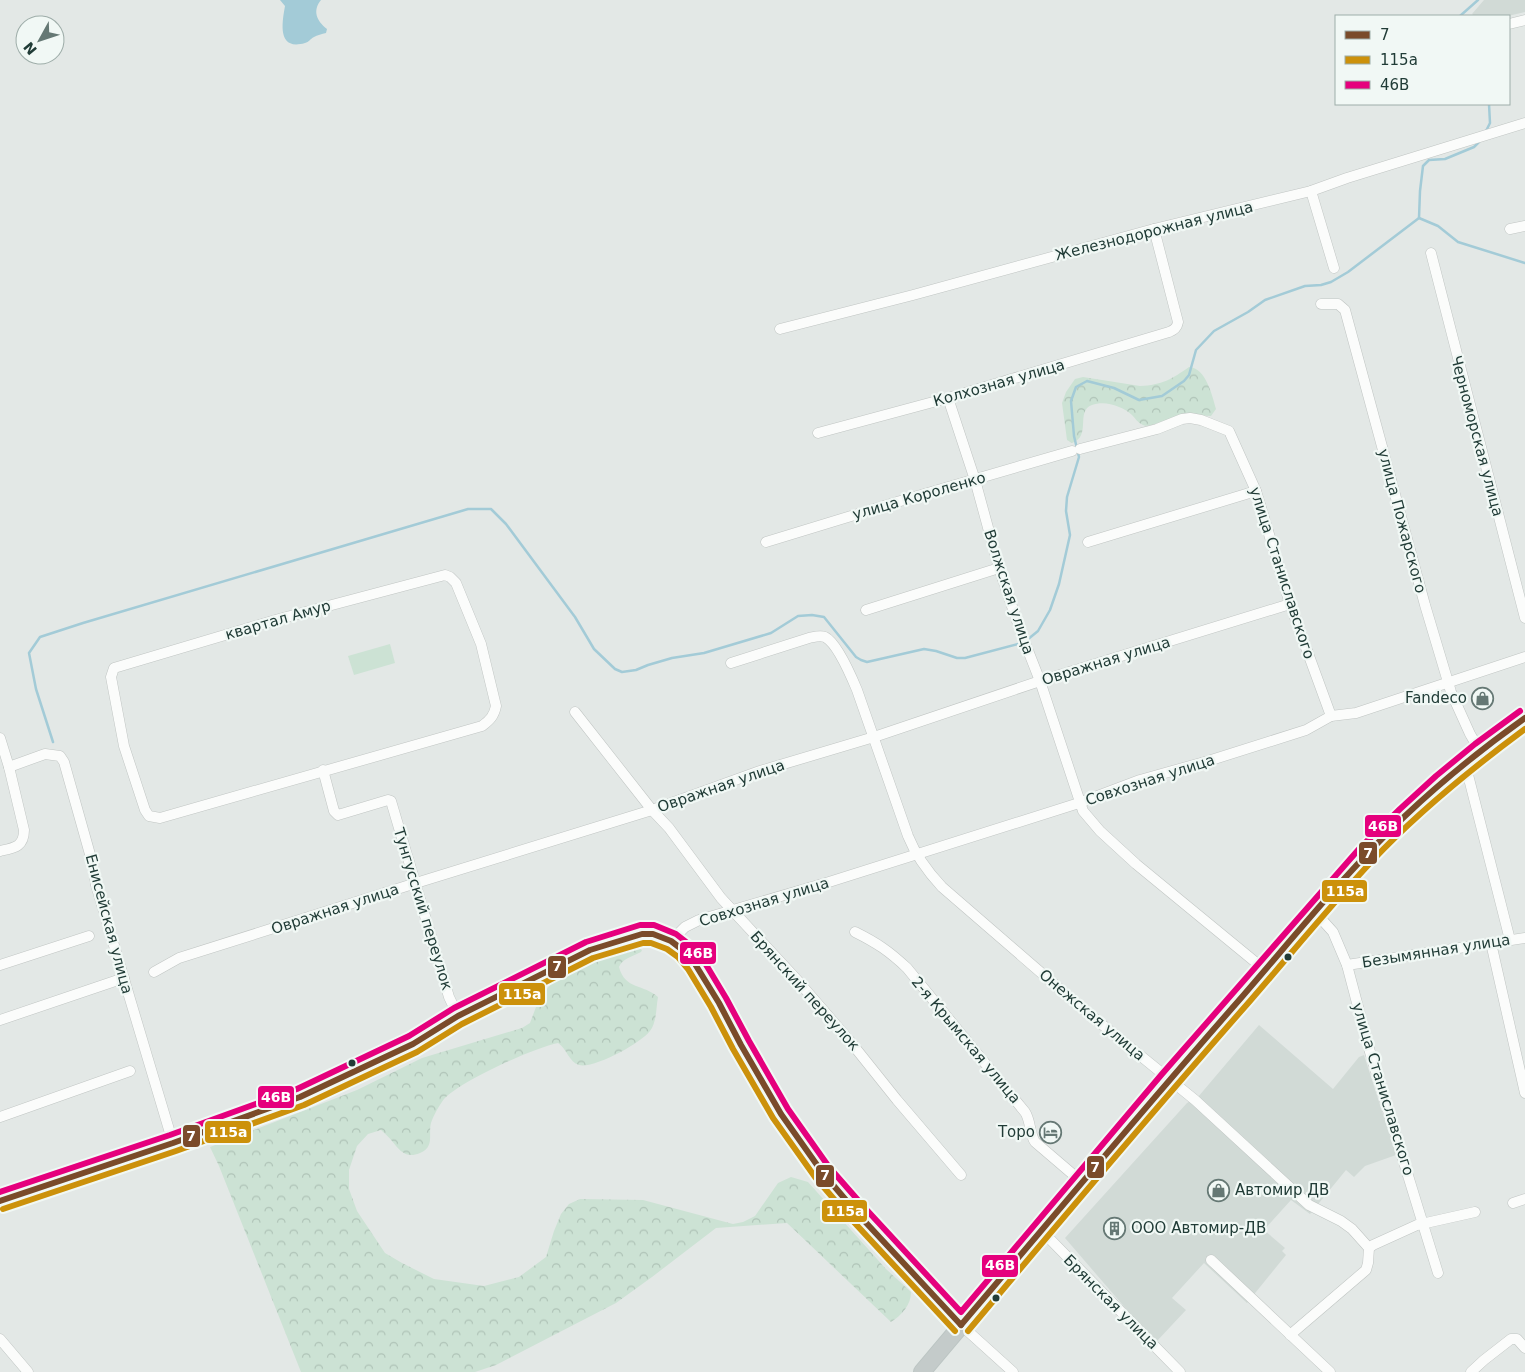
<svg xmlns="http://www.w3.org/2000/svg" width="1525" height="1372" font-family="'DejaVu Sans',sans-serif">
<defs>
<pattern id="forest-crowns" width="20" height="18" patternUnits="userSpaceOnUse" patternTransform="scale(1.25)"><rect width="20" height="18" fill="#cce2d4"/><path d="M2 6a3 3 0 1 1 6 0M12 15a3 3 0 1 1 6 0" fill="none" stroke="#afc3b7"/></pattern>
</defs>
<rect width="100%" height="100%" fill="#e3e8e6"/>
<g fill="#d1dad6">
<polygon points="1484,0 1525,0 1525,12 1508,16 1475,16 1472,14"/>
<polygon points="1259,1025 1333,1089 1359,1057 1364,1055 1396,1155 1365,1166 1354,1177 1346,1170 1310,1214 1291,1200 1264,1230 1285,1248 1282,1251 1286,1255 1247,1303 1204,1263 1172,1298 1186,1310 1157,1341 1140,1325 1065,1238 1187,1103 1198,1097"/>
</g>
<g fill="url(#forest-crowns)">
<path d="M1189,367C1206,368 1212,395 1216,409L1211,416C1192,415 1175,417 1158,423C1152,425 1148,427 1143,425C1138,423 1135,418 1132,415C1122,406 1105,400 1092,405C1075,411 1092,436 1072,443L1067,440L1062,403L1066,392L1075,379L1083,377L1140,386C1162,385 1172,379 1189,367Z"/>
<path d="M639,948L642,950L641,952C633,956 622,959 619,967C625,990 644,984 658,997C656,1007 657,1022 650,1031C641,1043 594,1069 579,1065C569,1062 567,1049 558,1043C533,1048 461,1081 444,1099C440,1104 433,1116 431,1123C428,1134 435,1147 420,1153C406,1159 400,1151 392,1141C389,1137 385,1134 381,1130L368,1134L357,1146L349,1170V1189L357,1211L385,1253L402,1263L434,1279L484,1286L519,1277L546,1257L554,1231L561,1214L569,1204L580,1199L643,1200L733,1224L743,1222L755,1216L778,1183L791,1177L808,1182L886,1269L911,1292C911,1305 902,1315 891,1322L787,1223L716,1228L652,1277L616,1303L496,1365L475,1372H301L219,1166L210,1147L357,1090L422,1058L522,1028L530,1023L539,999L551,984L598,959Z"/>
</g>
<polygon fill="#cce2d4" points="390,644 395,663 354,675 348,656"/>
<path fill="#a3cbd7" d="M280,0H321C312,11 317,21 327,29L326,33C322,34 317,35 314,37C310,39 309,42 305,43C277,51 282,23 285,6Z"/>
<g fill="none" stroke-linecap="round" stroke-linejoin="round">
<g stroke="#a3cbd7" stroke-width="2.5">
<polyline points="1460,16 1478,0"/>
<polyline points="1486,131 1490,123 1489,104"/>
<polyline points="1419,218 1438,226 1458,242 1525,263"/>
<polyline points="1027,640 1038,631 1050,610 1059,584 1070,535 1066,511 1067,497 1079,457 1074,436 1071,401 1076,387 1087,381 1114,388 1139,400 1162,396 1184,381 1189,375 1196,350 1214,331 1248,312 1265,300 1305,286 1321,285 1331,282 1348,272 1419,218 1420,191 1423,166 1429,160 1445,159 1474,147 1479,142"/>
<polyline points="53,742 36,689 29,653 40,637 83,623 468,509 491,509 506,524 575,617 594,649 615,669 622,672 636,670 648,665 672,658 704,653 771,633 798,616 812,615 824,617 856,657 861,660 867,662 924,649 936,651 957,658 965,658 1022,643"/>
</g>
<defs>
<g id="minor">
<polyline points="1509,24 1525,20"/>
<polyline points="1311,191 1334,268"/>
<polyline points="1510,229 1525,226"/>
<polyline points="1431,253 1525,618"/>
<polyline points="1321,304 1338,304 1345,310 1425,605 1451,692 1470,734 1480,751"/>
<polyline points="780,329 913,295 1154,229 1311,191 1347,178 1525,123"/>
<polyline points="948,398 975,480 999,568 1020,630 1040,681 1083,811 1100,831 1136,864 1265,970"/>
<path d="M818,433L948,398L1169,332C1174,330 1177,328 1178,322L1154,229"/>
<polyline points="1080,449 1157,429 1182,419 1190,418 1201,420 1229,431 1256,491 1290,604 1331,716"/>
<polyline points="766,542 897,502 1072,451"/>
<polyline points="1088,542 1256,491"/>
<path d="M445,575L450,577L456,583L481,644L496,706C494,716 490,720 482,726L160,818L149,816L145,810L124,746L111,677L114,668L279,619Z"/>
<polyline points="866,610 999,568"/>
<path d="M731,663L809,638C814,637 820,635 825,637C837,643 852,678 857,690L908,836C916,856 928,872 942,887L1083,1009L1195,1100L1309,1205L1341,1221L1352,1229L1369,1248"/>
<polyline points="575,712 652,810 669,828 721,898 798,981 849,1040 897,1100 961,1175"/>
<path d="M0,738L9,767L24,830C24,847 14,848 0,851"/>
<polyline points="1465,763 1510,940"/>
<polyline points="9,767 45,754 60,756 64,762 93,865 96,885 173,1143"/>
<polyline points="323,770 334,811 338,815 388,800 391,801 449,997 458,1016"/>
<polyline points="1315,912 1333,932 1347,965 1370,1052 1438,1273"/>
<path d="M855,932C877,943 889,951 907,968L1025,1112C1031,1121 1029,1133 1035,1142L1083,1183"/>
<polyline points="671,941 685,927 699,920 829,882 1079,803 1140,780 1208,761 1306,730 1331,716 1356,713 1525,657"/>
<polyline points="1491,943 1525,1093"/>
<polyline points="0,965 89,936"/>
<polyline points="1347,965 1525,938"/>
<polyline points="154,972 179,958 416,883 652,810 760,771 874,737 1040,681 1290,604"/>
<polyline points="0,1020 124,978"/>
<polyline points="0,1117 130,1071"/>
<polyline points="1513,1203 1525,1199"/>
<polyline points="1042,1231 1180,1372"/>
<polyline points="1211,1260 1330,1372"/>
<polyline points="961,1325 1013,1372"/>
<polyline points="1290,1335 1366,1270 1368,1263 1369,1248 1373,1245 1417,1225 1475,1212"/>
<polyline points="0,1339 28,1372"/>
<polyline points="1471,1372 1484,1360 1511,1339 1517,1339 1525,1348"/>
</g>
<polyline id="secondary" points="0,1201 173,1143 300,1097 413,1044 458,1016 590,950 642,934 653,934 671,941 684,951 695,964 719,1003 741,1045 781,1114 822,1172 857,1213 961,1325"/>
<path id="trunk" d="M922,1372C1024,1251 1126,1130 1230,1011C1281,952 1329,891 1384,836C1428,793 1476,755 1525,718"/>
</defs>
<use href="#minor" stroke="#c0c5c3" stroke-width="11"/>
<use href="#secondary" stroke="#bfc6c4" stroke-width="15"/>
<use href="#trunk" stroke="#bcc5c3" stroke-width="18"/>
<use href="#minor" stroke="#fbfcfb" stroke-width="10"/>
<use href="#secondary" stroke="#fbfcfb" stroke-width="14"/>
<use href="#trunk" stroke="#c4cbca" stroke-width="16"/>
<defs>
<g id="bus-1">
<polyline points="0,1201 173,1143 300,1097 413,1044 458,1016 590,950 642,934 653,934 671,941 684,951 695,964 719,1003 741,1045 781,1114 822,1172 857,1213 961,1325"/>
<path d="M961,1325C1054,1216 1146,1106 1241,998C1294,937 1346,872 1405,816C1443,780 1483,748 1525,718"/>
</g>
<g id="bus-2">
<polyline points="3,1209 176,1151 304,1105 417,1052 462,1024 593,958 643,943 651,943 667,949 678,957 688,969 711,1007 733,1049 773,1118 815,1177 851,1219 955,1331"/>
<path d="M968,1331C1061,1220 1154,1110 1250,1001C1290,955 1330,906 1372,861C1418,812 1471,769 1525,729"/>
</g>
<polyline id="bus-3" points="0,1192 170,1135 297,1089 409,1036 454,1008 586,942 640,925 654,925 676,934 690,945 702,958 726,998 749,1041 788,1109 829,1167 864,1207 961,1312 1162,1074 1359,849 1400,809 1436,776 1475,744 1520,711"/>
</defs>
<use href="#bus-1" stroke="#f1f8f5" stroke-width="10"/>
<use href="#bus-2" stroke="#f1f8f5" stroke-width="10"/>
<use href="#bus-3" stroke="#f1f8f5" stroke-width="10"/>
<use href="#bus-1" stroke="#7a4b2a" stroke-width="6"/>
<use href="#bus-2" stroke="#cc910b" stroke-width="6"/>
<use href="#bus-3" stroke="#e5007d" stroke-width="6"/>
</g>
<defs>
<symbol id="shop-ring" viewBox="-11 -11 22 22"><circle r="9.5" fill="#f1f8f5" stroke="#657874" stroke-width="1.5"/><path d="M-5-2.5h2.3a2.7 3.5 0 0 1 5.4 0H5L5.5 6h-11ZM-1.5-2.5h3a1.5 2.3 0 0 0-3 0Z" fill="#657874"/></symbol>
<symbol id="hotel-ring" viewBox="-11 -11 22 22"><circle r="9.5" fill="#f1f8f5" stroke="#657874" stroke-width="1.5"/><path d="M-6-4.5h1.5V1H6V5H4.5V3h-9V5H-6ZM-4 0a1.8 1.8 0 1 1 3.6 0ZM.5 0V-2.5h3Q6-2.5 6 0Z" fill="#657874"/></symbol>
<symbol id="building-ring" viewBox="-11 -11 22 22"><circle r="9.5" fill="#f1f8f5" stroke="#657874" stroke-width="1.5"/><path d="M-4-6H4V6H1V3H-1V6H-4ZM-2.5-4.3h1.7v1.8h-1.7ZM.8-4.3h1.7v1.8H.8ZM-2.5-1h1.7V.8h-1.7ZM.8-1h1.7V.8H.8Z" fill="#657874"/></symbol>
</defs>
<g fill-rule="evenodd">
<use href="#shop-ring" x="1470" y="686" width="25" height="25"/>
<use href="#hotel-ring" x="1038" y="1120" width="25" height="25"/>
<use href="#shop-ring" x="1206" y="1178" width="25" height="25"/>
<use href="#building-ring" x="1102" y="1216" width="25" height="25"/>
</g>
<g fill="#213c37" stroke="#f1f8f5" stroke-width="2">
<circle cx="1288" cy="957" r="4.5"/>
<circle cx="352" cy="1063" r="4.5"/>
<circle cx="996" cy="1298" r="4.5"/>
</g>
<g text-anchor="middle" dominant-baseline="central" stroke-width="4.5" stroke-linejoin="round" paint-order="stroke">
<g font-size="15" fill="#213c37" stroke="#f1f8f5">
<text transform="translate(1154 231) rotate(-14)">Железнодорожная улица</text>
<text transform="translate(999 383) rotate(-16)">Колхозная улица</text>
<text transform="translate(1477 436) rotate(75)">Черноморская улица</text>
<text transform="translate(919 496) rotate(-16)">улица Короленко</text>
<text transform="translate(1402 521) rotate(75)">улица Пожарского</text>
<text transform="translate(1282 573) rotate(72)">улица Станиславского</text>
<text transform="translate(1009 592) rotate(72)">Волжская улица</text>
<text transform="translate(278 620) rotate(-16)">квартал Амур</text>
<text transform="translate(1106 661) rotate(-17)">Овражная улица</text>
<text transform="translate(1150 780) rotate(-18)">Совхозная улица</text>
<text transform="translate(721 786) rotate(-19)">Овражная улица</text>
<text transform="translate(764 902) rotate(-17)">Совхозная улица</text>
<text transform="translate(335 909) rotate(-18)">Овражная улица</text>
<text transform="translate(423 909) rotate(73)">Тунгусский переулок</text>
<text transform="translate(109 924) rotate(75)">Енисейская улица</text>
<text transform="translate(1436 951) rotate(-9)">Безымянная улица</text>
<text transform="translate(805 991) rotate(48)">Брянский переулок</text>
<text transform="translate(1092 1015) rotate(40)">Онежская улица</text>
<text transform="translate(966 1040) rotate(50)">2-я Крымская улица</text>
<text transform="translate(1383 1089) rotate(73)">улица Станиславского</text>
<text transform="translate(1111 1302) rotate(45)">Брянская улица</text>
</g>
<g font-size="15" fill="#213c37" stroke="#f1f8f5" text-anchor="end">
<text x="1467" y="698">Fandeco</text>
<text x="1035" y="1132">Торо</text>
<text x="1235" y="1190" text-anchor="start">Автомир ДВ</text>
<text x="1131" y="1228" text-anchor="start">ООО Автомир-ДВ</text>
</g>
</g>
<g stroke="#f1f8f5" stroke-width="2">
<rect x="1364" y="814" width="38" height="24" rx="5" fill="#e5007d"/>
<rect x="1358" y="841" width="20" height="24" rx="5" fill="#7a4b2a"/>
<rect x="1321" y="879" width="47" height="24" rx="5" fill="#cc910b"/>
<rect x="679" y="941" width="38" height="24" rx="5" fill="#e5007d"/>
<rect x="547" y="955" width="20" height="24" rx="5" fill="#7a4b2a"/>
<rect x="498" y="982" width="48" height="24" rx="5" fill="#cc910b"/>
<rect x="257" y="1085" width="38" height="24" rx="5" fill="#e5007d"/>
<rect x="204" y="1120" width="48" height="24" rx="5" fill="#cc910b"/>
<rect x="182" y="1124" width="19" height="24" rx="5" fill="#7a4b2a"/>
<rect x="1086" y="1155" width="19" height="24" rx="5" fill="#7a4b2a"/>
<rect x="815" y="1164" width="20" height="24" rx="5" fill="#7a4b2a"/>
<rect x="821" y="1199" width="47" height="24" rx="5" fill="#cc910b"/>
<rect x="981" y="1254" width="38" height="24" rx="5" fill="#e5007d"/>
</g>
<g font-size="14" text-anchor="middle" font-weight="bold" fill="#fff">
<text x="1383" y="831">46В</text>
<text x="1368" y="858">7</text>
<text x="1345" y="896">115а</text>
<text x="698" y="958">46В</text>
<text x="557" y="971">7</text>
<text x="522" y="999">115а</text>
<text x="276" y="1102">46В</text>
<text x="228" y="1137">115а</text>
<text x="191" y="1141">7</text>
<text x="1095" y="1172">7</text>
<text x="825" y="1180">7</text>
<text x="845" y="1216">115а</text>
<text x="1000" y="1270">46В</text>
</g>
<rect x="1335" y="15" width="175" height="90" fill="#f1f8f5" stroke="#9eada9"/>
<rect x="1345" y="31" width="25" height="8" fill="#7a4b2a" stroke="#9eada9"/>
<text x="1380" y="40" font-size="15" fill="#213c37">7</text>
<rect x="1345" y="56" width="25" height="8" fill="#cc910b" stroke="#9eada9"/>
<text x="1380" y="65" font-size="15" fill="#213c37">115а</text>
<rect x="1345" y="81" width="25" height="8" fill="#e5007d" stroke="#9eada9"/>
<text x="1380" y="90" font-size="15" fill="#213c37">46В</text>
<g transform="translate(40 40) rotate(230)"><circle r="24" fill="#f1f8f5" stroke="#9eada9"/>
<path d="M0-4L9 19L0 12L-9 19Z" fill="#657874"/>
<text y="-8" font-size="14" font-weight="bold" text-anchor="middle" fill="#213c37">N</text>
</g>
</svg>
